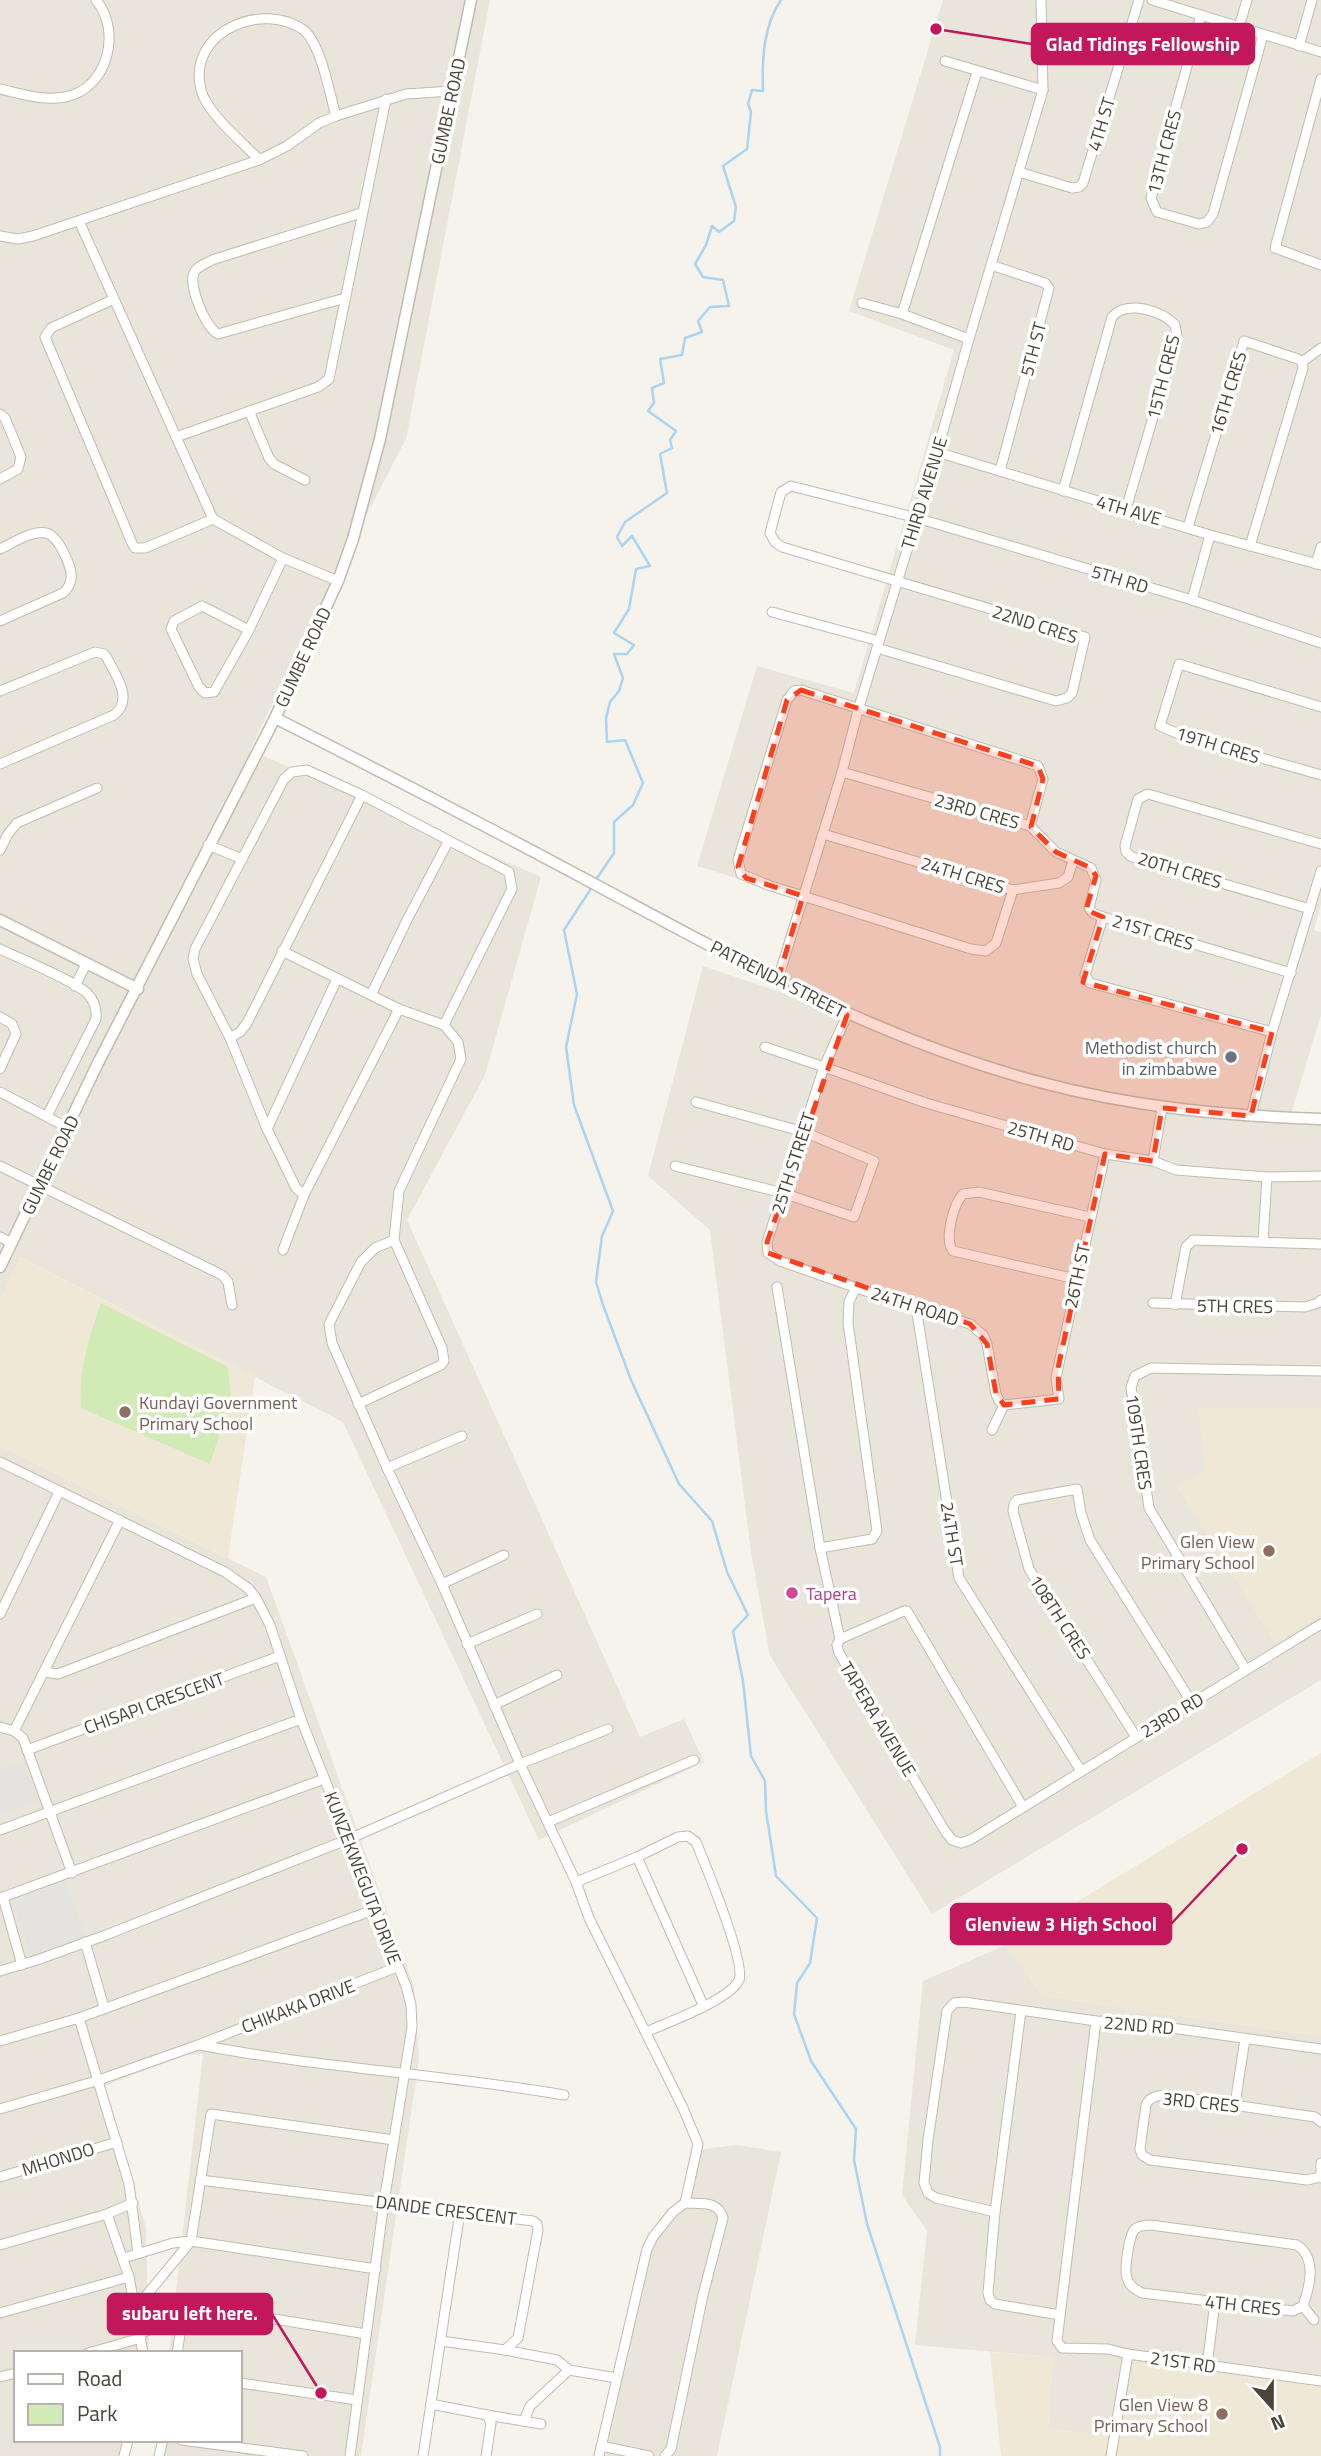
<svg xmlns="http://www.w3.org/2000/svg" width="1321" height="2456" font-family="'Titillium Web',sans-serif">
<rect width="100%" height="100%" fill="#f6f3ec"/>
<g fill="#eae5da">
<polygon points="0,0 490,0 406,439 329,587 250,750 541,877 485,1075 407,1220 640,1737 684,1719 704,1762 539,1840 343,1422 20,1257 0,1301"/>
<polygon points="943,0 1321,0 1321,904 1314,930 1321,932 1321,1015 1291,1114 1321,1115 1321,1680 932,1914 770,1656 751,1552 710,1230 648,1176 703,966 780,992 808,900 697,866 757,666 854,693 954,350 849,311"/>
<polygon points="0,1446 266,1577 414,1987 419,2059 361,2456 156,2456 159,2440 240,2440 240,2353 169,2353 203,2054 186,2055 102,2087 146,2227 149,2353 16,2353 16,2440 132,2440 129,2456 0,2456"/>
<polygon points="1006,1945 1042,1996 1321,2036 1321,2456 1107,2456 1109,2437 1048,2428 1053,2357 915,2345 927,2231 902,2195 923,1981"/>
<polygon points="736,2145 781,2152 717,2456 602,2456 653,2237 681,2209 697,2150"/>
</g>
<g fill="#efe8d6">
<polygon points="19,1257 255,1377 228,1558 0,1446 0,1301"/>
<polygon points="1198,1408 1321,1408 1321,1615 1275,1643 1177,1487 1205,1469"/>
<polygon points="1321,1753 1321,2036 1042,1996 1006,1945"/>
<polygon points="990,2352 1053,2357 1048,2428 1109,2437 1107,2456 1001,2456"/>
<polygon points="1143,2363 1321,2385 1321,2456 1116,2456 1133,2364"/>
</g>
<path fill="#d2eab5" d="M101,1303L228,1367L231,1397L210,1464L81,1408C78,1371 89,1338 101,1303Z"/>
<g fill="#e5e3e0">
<polygon points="24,1761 38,1800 0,1815 0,1770"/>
<polygon points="64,1880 86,1937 31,1956 13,1899"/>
</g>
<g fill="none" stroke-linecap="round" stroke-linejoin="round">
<g stroke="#a9d4f2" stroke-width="2.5">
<path d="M595,881L614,853V822L633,805L643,783L625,740L607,742L606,718L610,702L619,691L623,678L614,654H627L634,645L614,633L629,609L636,569L650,566L632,536L622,546L617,537L625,522L667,493L660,454L672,448L670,440L676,431L648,411L654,403L652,388L664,383L660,359L682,355L685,338L702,332L698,321L710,307L729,306L723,280L703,277L695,264L706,245L712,226L719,232L734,221L736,207L723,166L747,149L751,112L748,104L752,90L763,91C762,60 763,26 781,0"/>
<polyline points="592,887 564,930 577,994 566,1047 574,1105 613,1211 602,1236 596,1282 603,1305 631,1380 679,1484 712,1521 727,1572 748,1615 733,1631 743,1681 751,1756 765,1781 766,1811 776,1876 817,1918 810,1963 797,1983 794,2014 811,2061 856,2129 854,2160 867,2224 940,2447 940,2456"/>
</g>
<defs>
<g id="minor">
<polyline points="1152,0 1321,52"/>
<polyline points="1201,15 1151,198 1157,212 1199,224 1207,222 1213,214 1263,35"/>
<polyline points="1239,27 1247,0"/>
<polyline points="1299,46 1312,0"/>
<polyline points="945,61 1043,90"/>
<polyline points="1321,79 1275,248 1321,265"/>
<path d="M0,89C22,94 43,101 65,97C108,89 122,31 96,0"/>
<path d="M259,160C242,141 208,115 201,90C186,31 264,0 305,31C322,48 329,92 336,116"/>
<polyline points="1019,172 1072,188 1079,187 1083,183 1139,0"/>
<polyline points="79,221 213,519 283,558 338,581"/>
<polyline points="0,236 18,239 33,236 259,160 287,146 319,123 336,116 406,94 452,91"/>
<polyline points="991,265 1045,283 1049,288 1000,471"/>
<path d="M345,298L218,334C206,328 188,286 194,273C197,266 206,264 212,260L361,213"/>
<polyline points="112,300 51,328 45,337 132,543 135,548 145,548 213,519"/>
<polyline points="862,303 902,314 969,339"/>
<polyline points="902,314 977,72"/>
<polyline points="1302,362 1321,348"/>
<polyline points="249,411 269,458 274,464 305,480"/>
<polyline points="0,414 5,418 21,457 18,469 0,479"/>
<polyline points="176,437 318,387 329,379 386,99"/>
<polyline points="937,452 1210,535 1321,565"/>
<path d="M1063,491L1112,317C1126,300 1162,310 1175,325L1177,336L1126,509"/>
<polyline points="1188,527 1244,341 1298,359 1302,362 1303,368 1250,546"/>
<path d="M0,549C13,543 32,530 46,533C58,535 73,568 71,579C70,585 68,589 63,593L0,621"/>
<polyline points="1316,564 1321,547"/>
<polyline points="1192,600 1210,535"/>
<polyline points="772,612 879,641"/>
<polyline points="249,630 202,606 174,621 171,629 199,687 205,693 214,692 249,630 283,558"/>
<polyline points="877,648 1056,701 1067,698 1072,693 1085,637 782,547 775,542 770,533 781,492 791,486 917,518 1192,600 1321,643"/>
<path d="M0,691L95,652L104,654L107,658C116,676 134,699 114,715L0,764"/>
<polyline points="1321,707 1179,664 1160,726 1181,735 1321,775"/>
<polyline points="1030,826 1056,852 1091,868 1096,880 1089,908 1093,913 1103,917"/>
<polyline points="823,834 1013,890 996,943 986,951 971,949 768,885 741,874 738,860 787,700 794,691 801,690 1038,766 1043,779 1030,826 842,772"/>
<polyline points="208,845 242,859"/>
<polyline points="0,850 8,834 17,823 97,788"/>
<polyline points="1013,890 1059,883 1068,877 1073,861"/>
<polyline points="1310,909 1132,857 1126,852 1125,846 1138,799 1148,794 1321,844"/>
<path d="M0,949C23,960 69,978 87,993C94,1000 97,1009 96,1019L47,1116"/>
<polyline points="282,951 399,1009 444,1025 458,1042 461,1059 399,1191 394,1240 442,1348 444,1361 441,1365 358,1404"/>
<polyline points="777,982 842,772 859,707 937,452 969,339 1043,90 1041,0"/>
<polyline points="75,986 86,964"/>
<polyline points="371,995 408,918 448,842"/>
<polyline points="847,1015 824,1067 926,1103 1105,1154 1153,1161 1176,1170 1267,1177 1321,1176"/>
<polyline points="0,1017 12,1024 16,1034 0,1069"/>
<polyline points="1272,1032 1090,983 1085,975 1103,917 1291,973"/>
<polyline points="230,1038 240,1032 247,1023 362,795"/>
<polyline points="765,1047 824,1067 767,1242 768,1253 780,1261 880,1296 970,1324 983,1335 987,1344 996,1394 999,1401 1004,1405"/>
<polyline points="0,1092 68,1128"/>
<polyline points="1251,1116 1272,1032 1321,871"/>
<polyline points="267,1129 337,979"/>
<polyline points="1153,1161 1162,1108"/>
<polyline points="0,1166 222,1275 228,1282 232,1305"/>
<polyline points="675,1166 783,1193 854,1217 874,1161 804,1132 696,1102"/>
<polyline points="304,1195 296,1188 267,1129 230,1038 197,974 193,959 195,949 284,779 292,772 307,770 362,795 509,872 512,889 444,1025"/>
<polyline points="0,1237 12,1243"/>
<polyline points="394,1240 375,1248 361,1262 329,1324 332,1343 387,1468 442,1584 520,1764 576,1882 589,1918 683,2108 698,2144 685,2203 673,2212 653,2237 647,2249 599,2456"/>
<polyline points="1263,1241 1267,1177"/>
<polyline points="283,1250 304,1195 399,1009"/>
<path d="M1076,1279L953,1251C944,1239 953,1205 963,1194L979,1192L1090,1217"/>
<polyline points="777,1287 820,1548 840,1639"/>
<polyline points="1153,1303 1305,1307 1318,1303 1321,1300"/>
<polyline points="1175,1305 1186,1247 1193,1240 1321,1244"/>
<polyline points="916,1307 959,1578 1081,1771"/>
<polyline points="1004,1405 1059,1399 1056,1378 1058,1368 1105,1154"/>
<polyline points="992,1430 1004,1405"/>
<polyline points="0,1462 225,1572 249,1589 256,1598 270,1625 301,1719 406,1986 411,2005 412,2027 384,2202 350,2456"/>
<polyline points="387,1468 462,1436"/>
<polyline points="820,1548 872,1539 877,1531 848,1323 849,1302 856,1287"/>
<polyline points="442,1584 504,1555"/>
<polyline points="0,1614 59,1492"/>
<polyline points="467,1644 537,1614"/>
<polyline points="1246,1670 1149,1508 1131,1387 1135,1376 1151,1368 1321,1371"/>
<polyline points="45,1672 58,1674 256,1598"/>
<polyline points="494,1705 557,1675"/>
<polyline points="0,1727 14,1731 23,1738 72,1873"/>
<polyline points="14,1731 120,1520"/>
<polyline points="1136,1737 1029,1569 1013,1511 1014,1504 1017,1500 1077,1489 1081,1513 1090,1540 1192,1703"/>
<polyline points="27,1750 280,1656"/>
<polyline points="1023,1807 907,1611 904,1611 840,1639 837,1645 839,1653 945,1831 952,1840 961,1843 970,1840 1321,1624"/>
<polyline points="548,1822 694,1760"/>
<polyline points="0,1830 301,1719"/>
<polyline points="637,1857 704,2007"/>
<path d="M576,1882L637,1857L678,1837L688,1836L696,1842C705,1864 746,1962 739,1980C730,2000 666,2023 646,2032"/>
<polyline points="3,1897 22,1965"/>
<polyline points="0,1898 324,1779"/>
<polyline points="85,1942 104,2007"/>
<polyline points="0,1971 37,1960 106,1935 349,1839 520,1764 608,1729"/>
<polyline points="1021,2011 995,2212 988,2293 990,2300 995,2304 1060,2315"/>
<polyline points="79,2018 129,2184 138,2253"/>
<polyline points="1096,2021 1057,2341 1062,2348 1108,2349 1128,2354 1321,2381"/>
<polyline points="0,2041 79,2018 376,1909"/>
<path d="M200,2045C320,2068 443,2074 564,2095"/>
<polyline points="1235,2104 1245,2039"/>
<polyline points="0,2109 96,2081 198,2045 397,1967"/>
<polyline points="1321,2163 1321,2178"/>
<polyline points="0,2177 117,2142"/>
<path d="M1320,2177L1307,2180L1150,2160L1142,2155L1140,2149L1146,2105C1150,2096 1157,2096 1166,2095L1315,2117L1321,2122"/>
<polyline points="200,2180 533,2221 537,2224 538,2230 518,2338 505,2350 441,2341"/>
<polyline points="995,2212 936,2198 928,2193 924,2183 928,2140 947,2011 954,2003 964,2002 1096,2021 1136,2023 1321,2049"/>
<polyline points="107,2214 129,2277 143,2353"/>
<path d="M1151,2225L1297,2245C1317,2258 1310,2286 1303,2306L1293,2311L1142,2293C1135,2289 1129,2286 1127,2278C1124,2270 1129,2235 1135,2229C1140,2225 1146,2225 1151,2225Z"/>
<polyline points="191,2241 211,2114 394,2140"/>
<polyline points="0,2245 107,2214 133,2203"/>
<polyline points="124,2258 173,2243 191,2241 376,2269"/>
<polyline points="1303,2306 1314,2320"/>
<polyline points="136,2308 191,2241"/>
<polyline points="0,2313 129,2277"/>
<polyline points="141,2333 184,2317"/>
<polyline points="505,2350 557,2360 569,2370 617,2378"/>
<polyline points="88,2353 141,2338"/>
<path d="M177,2353C181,2332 179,2314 201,2307L366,2334"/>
<polyline points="1207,2366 1215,2302"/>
<polyline points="0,2377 16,2373"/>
<polyline points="240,2383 357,2400"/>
<polyline points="431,2404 487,2415 491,2423 486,2456"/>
<polyline points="487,2415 541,2424"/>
<polyline points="524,2421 530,2406 569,2370"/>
<polyline points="181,2440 303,2456"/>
<polyline points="601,2446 649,2456"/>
<polyline points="124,2456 128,2440"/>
<polyline points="159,2456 163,2440"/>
<polyline points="423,2456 460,2212"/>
<path d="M665,2456L671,2449L703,2295L723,2218C718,2200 701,2204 685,2203"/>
<polyline points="1111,2456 1128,2354"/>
</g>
<g id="tertiary">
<path d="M275,718C388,775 501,834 613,894C753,969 885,1041 1039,1082C1132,1107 1226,1116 1321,1119"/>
<polyline points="0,920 138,989"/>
<polyline points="0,1267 98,1063 275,718 338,581 353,539 380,439 471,0"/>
</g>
</defs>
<use href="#minor" stroke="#c2bbae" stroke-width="11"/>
<use href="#tertiary" stroke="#c2bbae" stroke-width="13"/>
<use href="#minor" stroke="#fff" stroke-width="9"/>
<use href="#tertiary" stroke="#fff" stroke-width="10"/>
</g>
<path fill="#fc3f1d" fill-opacity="0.2" stroke="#fc3f1d" stroke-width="5" stroke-dasharray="14 9" stroke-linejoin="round" d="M801,690L1038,766L1043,779L1031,827L1056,852L1091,868L1096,876L1086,910L1103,917L1083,982L1272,1032L1251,1116L1162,1108L1153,1161L1105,1154L1058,1368L1059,1399L1004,1405L996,1394L987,1344L970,1324L768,1253L767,1242L847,1015L777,982L803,896L746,878L738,867L787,700Z"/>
<circle fill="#6b7280" stroke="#fff" stroke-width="2.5" cx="1231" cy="1057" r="7"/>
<g fill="#8d6e63" stroke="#fff" stroke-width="2.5">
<circle cx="125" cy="1412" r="7"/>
<circle cx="1269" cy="1551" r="7"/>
<circle cx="1222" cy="2414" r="7"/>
</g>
<circle fill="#d1479c" stroke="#fff" stroke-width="2.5" cx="792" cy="1593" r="7"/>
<g text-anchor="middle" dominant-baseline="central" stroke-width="7" stroke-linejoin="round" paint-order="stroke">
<g font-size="18" fill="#4b4439" stroke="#fff">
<text transform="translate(448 111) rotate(-78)">GUMBE ROAD</text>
<text transform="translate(1101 124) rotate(-73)">4TH ST</text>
<text transform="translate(1164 152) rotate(-75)">13TH CRES</text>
<text transform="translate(1033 349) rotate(-75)">5TH ST</text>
<text transform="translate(1163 377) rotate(-76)">15TH CRES</text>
<text transform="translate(1228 393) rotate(-73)">16TH CRES</text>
<text transform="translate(924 493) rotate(-73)">THIRD AVENUE</text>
<text transform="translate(1129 510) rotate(16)">4TH AVE</text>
<text transform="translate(1120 579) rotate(17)">5TH RD</text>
<text transform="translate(1035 624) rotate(18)">22ND CRES</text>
<text transform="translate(303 657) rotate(-65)">GUMBE ROAD</text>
<text transform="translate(1218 745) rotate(17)">19TH CRES</text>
<text transform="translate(977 811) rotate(16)">23RD CRES</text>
<text transform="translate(1180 870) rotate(17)">20TH CRES</text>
<text transform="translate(963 875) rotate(17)">24TH CRES</text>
<text transform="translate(1153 932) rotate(17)">21ST CRES</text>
<text transform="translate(778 979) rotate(27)">PATRENDA STREET</text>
<text transform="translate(1041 1136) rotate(16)">25TH RD</text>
<text transform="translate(793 1163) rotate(-72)">25TH STREET</text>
<text transform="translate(50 1165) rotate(-64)">GUMBE ROAD</text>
<text transform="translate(1077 1276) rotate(-78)">26TH ST</text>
<text transform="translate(915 1306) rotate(18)">24TH ROAD</text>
<text transform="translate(1235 1306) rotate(1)">5TH CRES</text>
<text transform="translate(1139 1442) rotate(82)">109TH CRES</text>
<text transform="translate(952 1534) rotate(81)">24TH ST</text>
<text transform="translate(1060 1617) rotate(57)">108TH CRES</text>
<text transform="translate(154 1703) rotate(-20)">CHISAPI CRESCENT</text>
<text transform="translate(1172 1715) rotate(-31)">23RD RD</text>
<text transform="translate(878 1719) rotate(59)">TAPERA AVENUE</text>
<text transform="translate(363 1878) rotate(69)">KUNZEKWEGUTA DRIVE</text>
<text transform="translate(298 2006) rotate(-21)">CHIKAKA DRIVE</text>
<text transform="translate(1139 2025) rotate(5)">22ND RD</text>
<text transform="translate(1201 2102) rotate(6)">3RD CRES</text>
<text transform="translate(58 2159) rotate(-17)">MHONDO</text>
<text transform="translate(446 2210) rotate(7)">DANDE CRESCENT</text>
<text transform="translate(1243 2305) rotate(6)">4TH CRES</text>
<text transform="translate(1183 2362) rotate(8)">21ST RD</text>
</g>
<g font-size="18" fill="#5b616d" stroke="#fff" text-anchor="end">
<text x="1217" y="1047">Methodist church<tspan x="1217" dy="21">in zimbabwe</tspan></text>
</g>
<g font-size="18" fill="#785e54" stroke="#fff" text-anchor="end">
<text x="139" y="1402" text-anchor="start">Kundayi Government<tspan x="139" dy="21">Primary School</tspan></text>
<text x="1255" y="1541">Glen View<tspan x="1255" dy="21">Primary School</tspan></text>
<text x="1208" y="2404">Glen View 8<tspan x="1208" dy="21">Primary School</tspan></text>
</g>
<g font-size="18" fill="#b23c85" stroke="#fff" text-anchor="start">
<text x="806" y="1593">Tapera</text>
</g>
</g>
<path fill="none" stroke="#c2185b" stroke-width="2.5" d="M936 29L1032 44M1242 1849L1171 1924M321 2393L272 2314"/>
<g fill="#c2185b" stroke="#fff" stroke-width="2.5">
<circle cx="936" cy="29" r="7"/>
<circle cx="1242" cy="1849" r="7"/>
<circle cx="321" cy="2393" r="7"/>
</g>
<g fill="#c2185b" stroke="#c2185b" stroke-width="2.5">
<rect x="1032" y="24" width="222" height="40" rx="7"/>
<rect x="951" y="1904" width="220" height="40" rx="7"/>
<rect x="108" y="2294" width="164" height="40" rx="7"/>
</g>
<g font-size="19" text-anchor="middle" font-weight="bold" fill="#fff">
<text x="1143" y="51">Glad Tidings Fellowship</text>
<text x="1061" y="1931">Glenview 3 High School</text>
<text x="190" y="2320">subaru left here.</text>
</g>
<rect x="14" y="2351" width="228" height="91" fill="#ffffff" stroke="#b7b4b0" stroke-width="2"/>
<rect x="28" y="2374" width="35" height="10" fill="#ffffff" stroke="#b7b4b0" stroke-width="2"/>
<text x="77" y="2386" font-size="21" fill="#4b4439">Road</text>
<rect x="28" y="2404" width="35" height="21" fill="#d2eab5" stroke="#b7b4b0" stroke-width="2"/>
<text x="77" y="2421" font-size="21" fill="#4b4439">Park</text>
<g transform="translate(1272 2407) rotate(159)" stroke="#ffffff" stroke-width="5" paint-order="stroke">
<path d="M0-5L12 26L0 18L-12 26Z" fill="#4b4439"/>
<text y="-10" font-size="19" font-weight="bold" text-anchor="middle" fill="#4b4439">N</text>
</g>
</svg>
